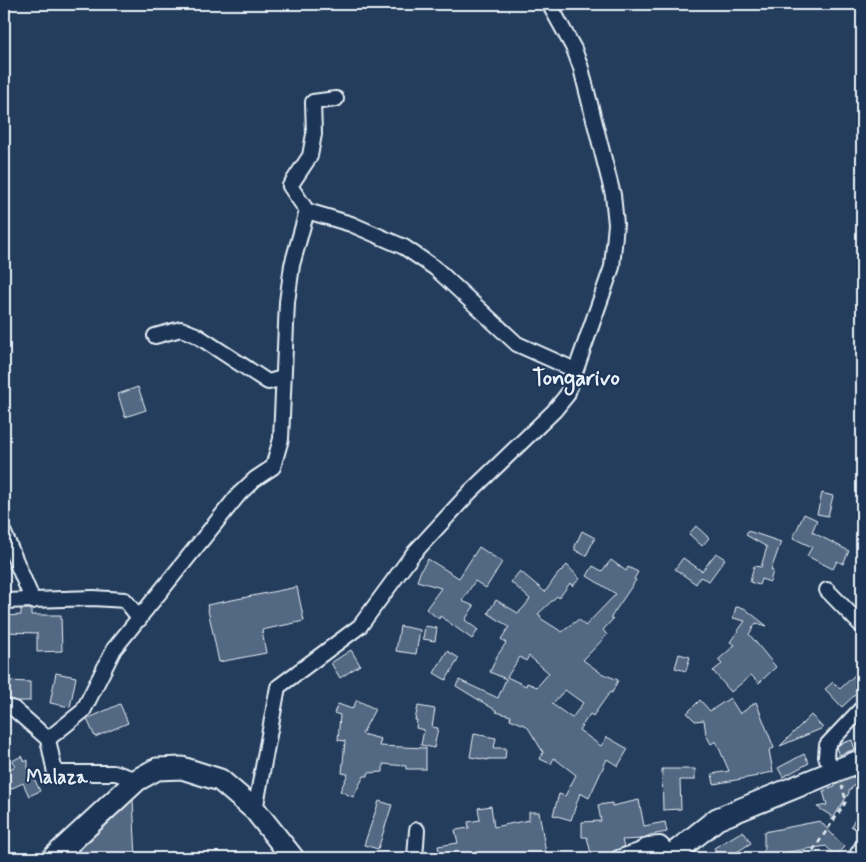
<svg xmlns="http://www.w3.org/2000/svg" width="866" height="862" font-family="Mynerve,sans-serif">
<rect width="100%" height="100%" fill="#253d5d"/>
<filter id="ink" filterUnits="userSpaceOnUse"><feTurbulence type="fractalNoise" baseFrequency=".02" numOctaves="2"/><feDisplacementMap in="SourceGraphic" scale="10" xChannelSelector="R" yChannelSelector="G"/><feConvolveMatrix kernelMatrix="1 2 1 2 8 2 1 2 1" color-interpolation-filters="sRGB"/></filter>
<g filter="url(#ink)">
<g fill="#536782" stroke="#e8f1f8" fill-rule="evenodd">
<polygon points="138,387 146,410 125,417 118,394"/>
<polygon points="822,493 833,496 828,516 817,514"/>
<polygon points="804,514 817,520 812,532 849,551 843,564 837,561 833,569 807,556 812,547 793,538"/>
<polygon points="696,526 709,538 702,546 689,534"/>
<polygon points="582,531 595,538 586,556 575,550 575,546"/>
<polygon points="748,531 781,542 771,570 773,571 770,582 761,579 759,585 750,582 754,566 761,567 767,547 746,535"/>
<polygon points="479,547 502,562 486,588 475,581 462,601 474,606 465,620 478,630 472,639 440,616 439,619 426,609 441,588 417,581 421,570 428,559 459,578"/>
<polygon points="716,553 725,559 709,581 700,577 696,584 675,569 683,558 702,571"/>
<path d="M611,560L626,571L628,567L638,572L634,579L636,580L611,617L613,619L603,630L607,635L583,660L601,673L618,680L612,693L610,692L593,716L590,714L579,730L601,746L607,737L628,749L618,766L607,759L589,798L580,793L571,820L553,815L559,794L565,796L576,775L554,758L551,764L540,759L543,752L527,726L510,719L511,716L496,712L497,711L456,686L459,680L498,698L506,679L490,672L497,656L506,643L501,639L509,627L488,613L496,600L518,613L524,607L530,599L511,582L520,571L545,592L557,575L567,565L580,579L572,586L570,583L559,598L557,596L538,614L541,616L540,618L562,632L579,619L585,626L616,594L587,576L593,566L602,571ZM529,656L549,673L537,687L527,683L526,686L507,677L520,657L526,661ZM565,690L583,703L572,718L552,704Z"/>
<polygon points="297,587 304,621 262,630 266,653 219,662 207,605"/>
<polygon points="736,607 744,608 767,626 756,623 749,634 776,667 759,683 751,675 731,692 713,671 722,664 718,660 735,645 730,642 745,621 733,618"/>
<polygon points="21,609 31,609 31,615 61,615 62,651 37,652 37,633 4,632 4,616 21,615"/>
<polygon points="400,626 420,630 416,654 396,651"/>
<polygon points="425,626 437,628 435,641 423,639"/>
<polygon points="351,650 360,665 340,678 331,663"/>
<polygon points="447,651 459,658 446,680 434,673"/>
<polygon points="679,654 690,657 686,671 675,668"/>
<polygon points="862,668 862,699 857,693 842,707 825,689 833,682 840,689"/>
<polygon points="56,673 76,677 70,707 50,703"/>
<polygon points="6,681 30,682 30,701 17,701 6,698"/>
<polygon points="730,698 740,714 756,702 774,748 769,750 773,772 758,775 758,776 714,784 712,774 729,771 716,741 711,744 706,735 704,720 695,721 687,713 700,700 710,711"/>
<polygon points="357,700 375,709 362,734 381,739 379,746 426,748 426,769 406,769 406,766 383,764 383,772 368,773 368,776 364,776 353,797 340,791 348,774 342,773 345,741 338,740 340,715 334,713 338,704 352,709"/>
<polygon points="120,704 128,723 95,737 87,719"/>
<polygon points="418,706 435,709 432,727 438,728 434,748 421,745 424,730 416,728 417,720 415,720"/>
<polygon points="811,715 823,728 780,746"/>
<polygon points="474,734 496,738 494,748 506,748 505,759 488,759 488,760 470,757"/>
<polygon points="852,740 855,749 839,755 836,748 840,744"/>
<polygon points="804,754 809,763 783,777 778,768"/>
<polygon points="22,756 25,762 28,760 28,773 32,774 40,791 29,796 23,783 4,792 4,772 15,766 12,761"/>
<polygon points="662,769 695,769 695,780 680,780 681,809 663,810"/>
<polygon points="862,774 852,788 849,790 849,793 832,820 830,815 817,807 827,805 823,791 835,787 835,785"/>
<polygon points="133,800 136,858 71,858"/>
<polygon points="639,800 644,826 665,822 667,832 650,835 642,839 622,840 624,847 612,852 608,855 609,858 592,858 587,837 582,837 582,822 601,821 598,805 612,803 612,806"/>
<polygon points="379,801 392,805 378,849 364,845"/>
<polygon points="491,806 494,827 529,820 529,812 539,812 546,853 512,858 460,858 460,854 440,857 438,846 458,843 455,830 469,828 468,822 480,820 478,808"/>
<polygon points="862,806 862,833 851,826"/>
<polygon points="820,821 844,847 835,856 826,846 764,856 764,832"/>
<polygon points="743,831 751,843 737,852 738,854 732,858 720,858 714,848"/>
</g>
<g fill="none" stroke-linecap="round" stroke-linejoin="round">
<defs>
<g id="street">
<polyline points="336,99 313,102 314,134 310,156 290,186 307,211 351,224 404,247 435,268 517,344 575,370"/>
<polyline points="155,336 181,329 196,335 268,382 283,378"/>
<polyline points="4,533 33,601"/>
<polyline points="827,590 862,626"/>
<polyline points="4,601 93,598 125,600 140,619"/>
<polyline points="4,706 14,709 48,739 55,773 116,773 137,780"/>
<polyline points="48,739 83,711 114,649 239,494 255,479 273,467 281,439 287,302 292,265 307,211"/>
<polyline points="835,771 826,757 827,745 862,708"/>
<polyline points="255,810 278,687 360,626 413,554 470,492 554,411 567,395 612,267 616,224 613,195 581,68 574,49 552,9 551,4"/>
<polyline points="415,858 417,830"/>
<polyline points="618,858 639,851 648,845 660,844 672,855"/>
<polyline points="855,858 862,847"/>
</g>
<g id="primary">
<polyline points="53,858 137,780 157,769 182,768 220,780 255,810 293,858"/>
<polyline points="668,858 717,819 862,760"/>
</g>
</defs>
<use href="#street" stroke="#e8f1f8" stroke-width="18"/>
<use href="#primary" stroke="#e8f1f8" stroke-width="25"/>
<polyline stroke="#e8f1f8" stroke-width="2.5" stroke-dasharray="5 4" stroke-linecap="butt" points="808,858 844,805 846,801 842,786"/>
<use href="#street" stroke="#1d3557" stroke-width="14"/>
<use href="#primary" stroke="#1d3557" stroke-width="21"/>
</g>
</g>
<g text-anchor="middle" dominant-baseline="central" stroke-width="4" stroke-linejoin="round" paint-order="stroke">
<g font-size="19" font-weight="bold" fill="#e8f1f8" stroke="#1d3557">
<text x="57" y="777">Malaza</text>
</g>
<g font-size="22" font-weight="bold" fill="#e8f1f8" stroke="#1d3557">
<text x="576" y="379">Tongarivo</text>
</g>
</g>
<rect width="866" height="862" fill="none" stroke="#1d3557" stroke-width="20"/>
<rect x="10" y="10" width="846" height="842" fill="none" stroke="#e8f1f8" stroke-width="2" filter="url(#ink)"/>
</svg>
